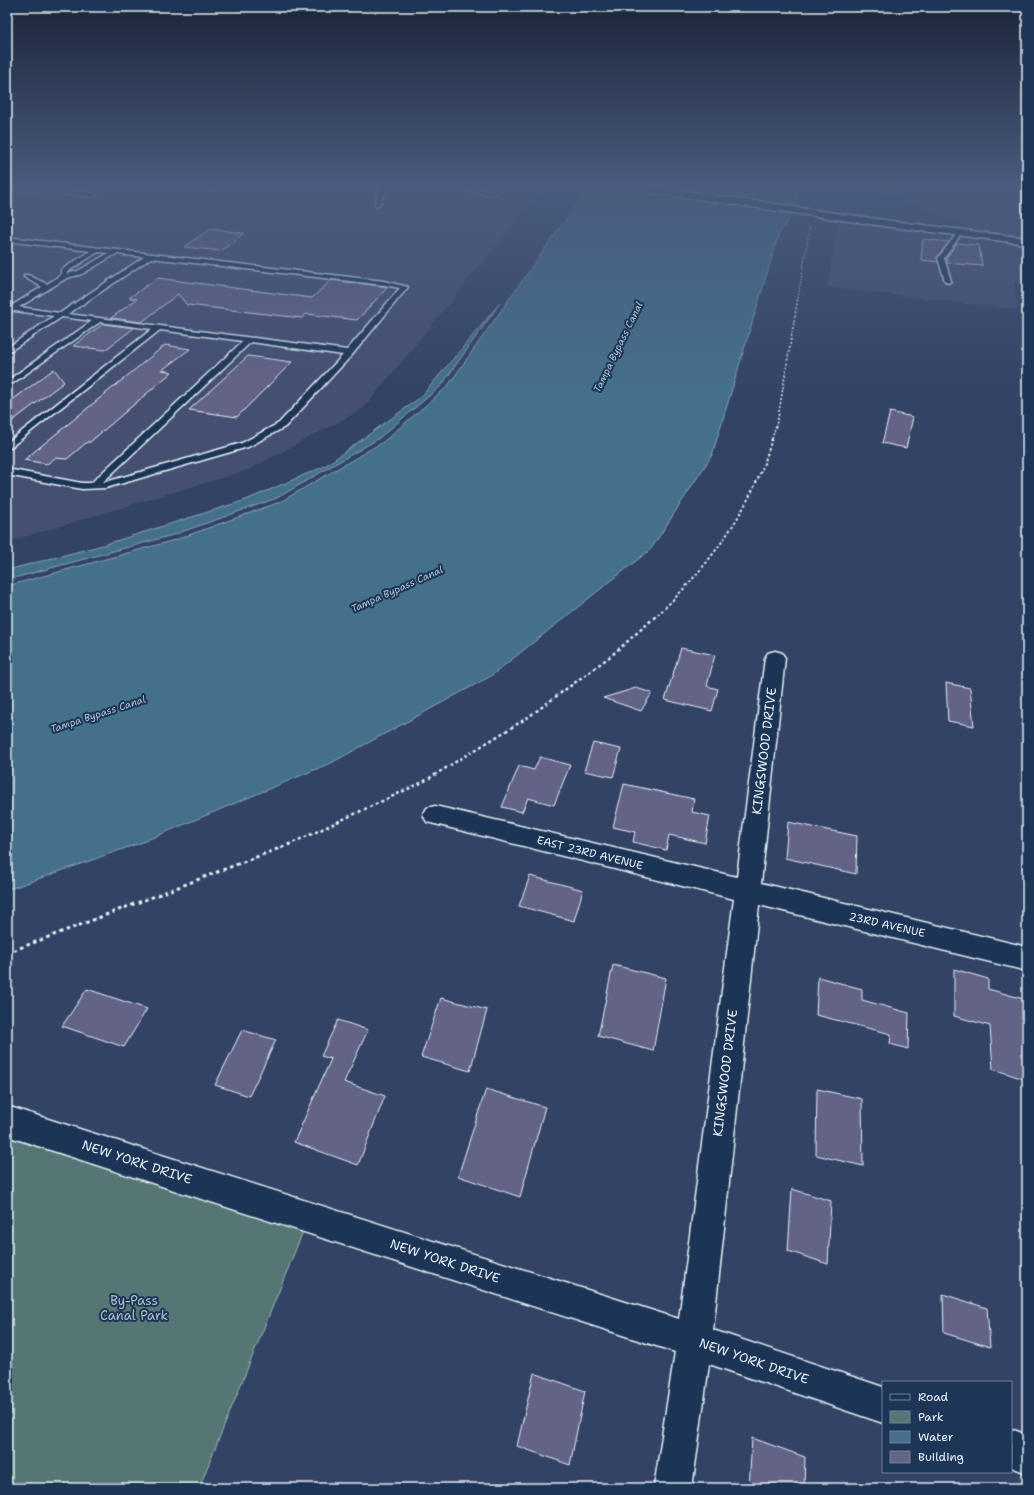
<svg xmlns="http://www.w3.org/2000/svg" width="1034" height="1495" font-family="'Shantell Sans',sans-serif">
<rect width="100%" height="100%" fill="#324365"/>
<filter id="ink" filterUnits="userSpaceOnUse"><feTurbulence type="fractalNoise" baseFrequency=".025" numOctaves="2"/><feDisplacementMap in="SourceGraphic" scale="8" xChannelSelector="R" yChannelSelector="G"/><feConvolveMatrix kernelMatrix="1 2 1 2 8 2 1 2 1" color-interpolation-filters="sRGB"/></filter>
<g filter="url(#ink)">
<g fill="#445072">
<polygon points="7,185 546,185 363,409 248,470 7,542"/>
<polygon points="904,185 1027,185 1027,238 984,234 889,194 904,188"/>
<polygon points="839,218 1027,243 1027,284 1014,282 1018,310 827,287"/>
</g>
<g fill="#557675" stroke="#9eb4b6">
<polygon points="868,185 904,185 904,188 889,194"/>
<polygon points="7,1129 304,1229 199,1488 7,1488"/>
</g>
<g fill="#456f8c" stroke="#86a3b7">
<polygon points="590,185 797,185 800,190 797,192 798,204 779,234 712,455 651,549 491,676 331,763 140,843 7,890 7,586 175,540 280,502 383,442 447,387"/>
<polygon points="500,303 441,386 378,439 277,498 173,535 7,580 7,570 103,545 246,500 325,466 421,397"/>
</g>
<g fill="#646487" stroke="#e8f1f8">
<polygon points="210,229 244,233 221,251 184,247"/>
<polygon points="923,239 949,242 937,257 938,262 921,260"/>
<polygon points="957,243 979,245 982,266 947,263 946,258"/>
<polygon points="157,278 312,298 331,280 388,287 357,320 307,314 302,318 187,305 178,294 142,322 111,318 137,299 129,298"/>
<polygon points="103,324 134,328 105,350 73,346"/>
<polygon points="165,345 190,349 162,370 172,372 90,442 87,442 67,459 55,458 47,464 24,460"/>
<polygon points="248,356 292,362 237,417 189,410"/>
<polygon points="54,369 64,382 7,425 7,404"/>
<polygon points="890,412 913,417 906,448 882,443"/>
<polygon points="681,648 715,655 707,686 718,689 712,711 665,700"/>
<polygon points="946,683 970,688 974,726 948,721"/>
<polygon points="636,688 652,693 641,711 603,698"/>
<polygon points="593,743 621,749 613,777 584,771"/>
<polygon points="540,757 570,765 554,805 528,798 522,812 502,807 519,766 534,770"/>
<polygon points="624,784 694,799 692,812 710,816 705,843 669,835 666,850 633,842 635,832 613,827"/>
<polygon points="788,822 857,836 856,874 785,858"/>
<polygon points="530,876 583,890 574,921 519,906"/>
<polygon points="613,965 666,978 653,1051 598,1036"/>
<polygon points="954,969 988,979 988,989 1027,1000 1027,1037 1024,1036 1027,1080 993,1069 990,1026 954,1016"/>
<polygon points="818,977 862,989 862,1000 909,1013 908,1049 890,1044 891,1034 816,1015"/>
<polygon points="87,989 147,1009 124,1047 62,1026"/>
<polygon points="441,998 487,1010 470,1071 421,1057"/>
<polygon points="338,1020 368,1030 344,1082 385,1096 358,1165 294,1142 331,1059 321,1056"/>
<polygon points="242,1030 276,1040 249,1096 215,1085"/>
<polygon points="486,1089 545,1107 520,1197 458,1176"/>
<polygon points="817,1089 862,1099 863,1166 816,1155"/>
<polygon points="792,1189 831,1201 828,1264 788,1251"/>
<polygon points="943,1294 987,1308 990,1347 944,1333"/>
<polygon points="534,1373 585,1391 570,1465 517,1446"/>
<polygon points="752,1438 805,1457 804,1488 749,1488"/>
</g>
<g fill="none" stroke-linecap="round" stroke-linejoin="round">
<defs>
<g id="service">
<polygon points="7,185 94,193 97,195 94,197 7,189"/>
<polygon points="172,185 221,185 214,190"/>
<polygon points="383,185 390,185 385,191 379,205 375,205 379,190"/>
<polygon points="497,185 504,185 493,195 469,191 472,189 492,191"/>
<polygon points="959,231 962,233 944,258 951,281 948,283 945,281 938,258"/>
<path d="M7,237L384,281L408,287L352,355L285,427L248,447L106,488L82,489L7,475V469L82,483H91L243,341L160,330L7,450V443L152,329L100,322L7,387V381L92,321L62,317L7,353V348L54,316L7,310V306H11L42,287L24,277V275H28L47,284L61,275V270L91,251L7,241ZM98,252L109,253L78,271L67,274V272ZM116,254L144,257L60,313L19,307L67,278L82,274ZM151,258L384,285L400,288L347,350L68,314ZM251,342L343,355L279,423L242,443L102,483Z"/>
</g>
<g id="minor">
<polygon points="775,651 782,653 785,658 761,883 1027,947 1027,971 759,905 713,1330 883,1387 883,1423 709,1364 692,1488 654,1488 675,1352 7,1136 7,1106 679,1319 734,899 435,824 427,822 423,815 427,808 435,806 737,877 765,658 768,653"/>
<polygon points="1011,1429 1027,1435 1027,1473 1011,1467"/>
</g>
<polygon id="secondary" points="616,185 642,185 891,221 1027,238 1027,244 891,227 620,188"/>
</defs>
<use href="#service" stroke="#e8f1f8" stroke-width="3"/>
<use href="#minor" stroke="#e8f1f8" stroke-width="3"/>
<use href="#secondary" stroke="#e8f1f8" stroke-width="3"/>
<polyline stroke="#e8f1f8" stroke-width="1" stroke-dasharray="1.5 1.5" stroke-linecap="butt" points="798,298 810,226"/>
<polyline stroke="#e8f1f8" stroke-width="1.5" stroke-dasharray="2 2" stroke-linecap="butt" points="772,439 778,418 798,297"/>
<path stroke="#e8f1f8" stroke-width="2" stroke-dasharray="2.5 2.5" stroke-linecap="butt" d="M654,618C706,571 754,507 772,438"/>
<polyline stroke="#e8f1f8" stroke-width="2.5" stroke-dasharray="3 3" stroke-linecap="butt" points="288,845 423,782 527,718 612,655 655,617"/>
<polyline stroke="#e8f1f8" stroke-width="3" stroke-dasharray="3.5 3.5" stroke-linecap="butt" points="7,953 290,844"/>
<use href="#service" fill="#1d3557" fill-rule="evenodd"/>
<use href="#minor" fill="#1d3557" fill-rule="evenodd"/>
<use href="#secondary" fill="#1d3557" fill-rule="evenodd"/>
</g>
</g>
<linearGradient id="sky" x2="0" y2="1"><stop stop-color="#1c2538"/><stop offset="0.47" stop-color="#495b7e"/><stop offset="1" stop-color="#495b7e" stop-opacity="0"/></linearGradient>
<rect width="1034" height="395" fill="url(#sky)"/>
<g text-anchor="middle" dominant-baseline="central" stroke-width="4" stroke-linejoin="round" paint-order="stroke">
<g font-size="10" font-style="italic" fill="#afc4d2" stroke="#1d3557">
<text transform="translate(618 347) rotate(-64)">Tampa Bypass Canal</text>
<text transform="translate(397 589) rotate(-24)">Tampa Bypass Canal</text>
<text transform="translate(98 714) rotate(-18)">Tampa Bypass Canal</text>
</g>
<g font-size="11" fill="#e8f1f8" stroke="#1d3557">
<text transform="translate(590 853) rotate(14)">EAST 23RD AVENUE</text>
<text transform="translate(887 925) rotate(13)">23RD AVENUE</text>
</g>
<g font-size="13" fill="#e8f1f8" stroke="#1d3557">
<text transform="translate(764 751) rotate(-83)">KINGSWOOD DRIVE</text>
<text transform="translate(725 1073) rotate(-83)">KINGSWOOD DRIVE</text>
<text transform="translate(137 1162) rotate(18)">NEW YORK DRIVE</text>
<text transform="translate(445 1261) rotate(18)">NEW YORK DRIVE</text>
<text transform="translate(754 1361) rotate(19)">NEW YORK DRIVE</text>
</g>
<g font-size="13" fill="#adc0c4" stroke="#1d3557">
<text x="134" y="1300">By-Pass<tspan x="134" dy="15">Canal Park</tspan></text>
</g>
</g>
<rect width="1034" height="1495" fill="none" stroke="#1d3557" stroke-width="24"/>
<rect x="12" y="12" width="1010" height="1471" fill="none" stroke="#e8f1f8" stroke-width="1.5" filter="url(#ink)"/>
<rect x="882" y="1381" width="130" height="92" fill="#1d3557" stroke="#6e8097"/>
<rect x="890" y="1394" width="20" height="6" fill="#1d3557" stroke="#6e8097"/>
<text x="918" y="1401" font-size="12" fill="#e8f1f8">Road</text>
<rect x="890" y="1411" width="20" height="12" fill="#557675" stroke="#6e8097"/>
<text x="918" y="1421" font-size="12" fill="#e8f1f8">Park</text>
<rect x="890" y="1431" width="20" height="12" fill="#456f8c" stroke="#6e8097"/>
<text x="918" y="1441" font-size="12" fill="#e8f1f8">Water</text>
<rect x="890" y="1451" width="20" height="12" fill="#646487" stroke="#6e8097"/>
<text x="918" y="1461" font-size="12" fill="#e8f1f8">Building</text>
</svg>
